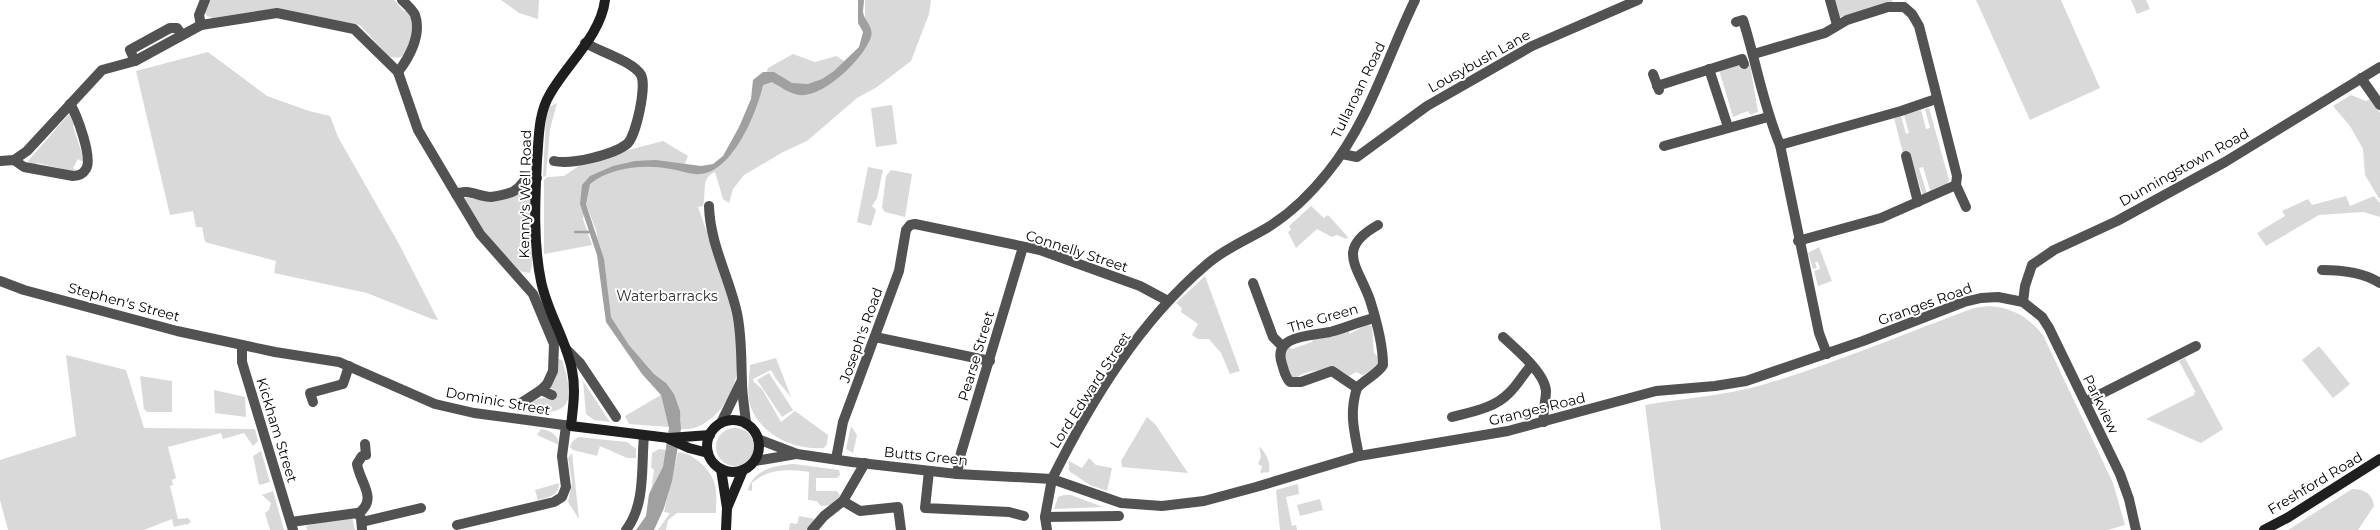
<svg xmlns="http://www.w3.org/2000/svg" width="2380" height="530" font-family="Montserrat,sans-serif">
<rect width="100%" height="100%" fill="#fff"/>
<g fill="#d9d9d9">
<path d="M207,0H394L404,11H409C415,28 415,66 388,56L360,25L278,8L213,18L207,16L203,10Z"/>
<polygon points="501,0 539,0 538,19 519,13"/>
<path d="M865,0H931L929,14L911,61L877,87L857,98L807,141L783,152L744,175L733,189L729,203L723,199L715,172C700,178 707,193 703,206L698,207C714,253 740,319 737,367C737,384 727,404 715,415C704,425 695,430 681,429V419L666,383L654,374L629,345L611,317L596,230L586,204L583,219L592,245L544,254V180L548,177L564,176L583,163L598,158L663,141L688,156L682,171L701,174L733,152L747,127L768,68L793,54L815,62L836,56L849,64L869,39L865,19Z"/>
<polygon points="1835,0 1892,0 1893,3 1840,17"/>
<polygon points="1976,0 2061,0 2100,88 2030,120"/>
<polygon points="2131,0 2146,0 2150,9 2137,14"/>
<polygon points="208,52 267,96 309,111 330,116 338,137 399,244 438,320 432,319 367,293 274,273 276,261 205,242 202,227 196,227 193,211 170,215 136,71"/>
<polygon points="1738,65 1741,69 1750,65 1758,112 1750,115 1748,111 1733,117 1719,70"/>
<polygon points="2351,95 2366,101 2370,99 2380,113 2380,200 2365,175 2363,149 2350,126 2333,106"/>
<polygon points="557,103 550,129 546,176 543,177 546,116 549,107"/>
<polygon points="892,105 897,144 876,147 871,108"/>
<polygon points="1929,108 1949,180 1947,184 1931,193 1923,167 1919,168 1927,194 1923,196 1909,151 1903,153 1894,118 1901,116 1906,134 1909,133 1904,115 1921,110 1926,129 1930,128 1925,109"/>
<polygon points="69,114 73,115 76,122 73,126 85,163 78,159 73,168 78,172 70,174 67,170 37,163 35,166 30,165 28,161"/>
<polygon points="868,167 883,170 877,198 872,206 876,210 871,226 857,222"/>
<polygon points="891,170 912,174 905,217 885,212 882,208 886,176"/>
<polygon points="523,186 531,187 532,266 530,273 518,271 483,233 461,197 487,201"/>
<polygon points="2346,196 2350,206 2374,196 2380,203 2380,217 2363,212 2319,215 2266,246 2257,233 2285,216 2282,211 2308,199 2312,205"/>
<polygon points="1311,206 1324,218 1328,215 1348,237 1346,239 1337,235 1332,237 1317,229 1296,248 1288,232 1291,230 1289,226"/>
<polygon points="1819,247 1832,281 1818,286 1814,271 1820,269 1818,262 1815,262 1817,268 1813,269 1808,253"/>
<polygon points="1205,276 1240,371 1230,374 1221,353 1209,339 1198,339 1192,335 1198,324 1181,312 1182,308 1176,303"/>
<path d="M1989,306C2014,308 2028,317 2043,335L2113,483L2125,525L2108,530H1661L1645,405C1684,398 1724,396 1762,385C1834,364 1903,334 1974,308Z"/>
<path d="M1367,324L1372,327L1374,353L1380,359L1379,365L1363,375L1356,372L1349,376L1335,368C1321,372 1304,368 1294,381L1289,374L1284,355L1288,347L1292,349L1312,342L1314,338H1329L1348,331L1350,334Z"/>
<polygon points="2319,346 2350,384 2333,398 2302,360"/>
<polygon points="66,355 126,370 144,428 255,429 258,441 253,446 244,433 223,439 221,433 168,447 176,478 172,480 173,485 170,486 178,519 188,518 191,522 187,525 186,524 174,527 172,519 144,530 8,530 0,500 0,460 76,436"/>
<path d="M555,358L562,360C576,403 571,417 524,411L521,407C532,399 539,398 552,398L557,393L550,387Z"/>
<path d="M776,358L791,397L776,379L771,370L753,379L754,382L762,389L781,422L795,411L828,435L827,444L824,448C794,450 760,435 750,405C747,393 749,378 750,365Z"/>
<polygon points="2185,358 2223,429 2201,443 2146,419 2194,395 2195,391 2179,361"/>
<polygon points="769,373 793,410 782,417 757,380"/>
<polygon points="140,376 172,381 172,412 147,412 144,409"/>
<polygon points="583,381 610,422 594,420 586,414"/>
<polygon points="214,390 245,397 246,417 215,413"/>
<polygon points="661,395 669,427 629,424 625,416"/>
<polygon points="1147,417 1155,424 1188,473 1122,467 1121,461"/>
<polygon points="851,426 857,435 853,453 846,449"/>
<circle cx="735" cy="447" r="19"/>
<path d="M541,429C551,431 558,434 559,445L537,435Z"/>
<polygon points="578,437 627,442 636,449 636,458 627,458 600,446 597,456 573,450 570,447 572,442"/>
<path d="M1259,446C1265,452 1271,461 1269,472L1260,473L1262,466L1258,464L1261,456Z"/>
<polygon points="659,449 667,450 665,484 649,494 651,492 654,470 651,467 652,453"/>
<polygon points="261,451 270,482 259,485 253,456"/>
<path d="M678,452C694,453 712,471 715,485C717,494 716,505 716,513H677L668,520L666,530H658L670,513L664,512Z"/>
<polygon points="572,453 579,519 568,502 572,483 568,458"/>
<polygon points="1089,458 1096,465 1112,468 1107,491 1090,485 1069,471 1069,461 1082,468"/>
<path d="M794,464L839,470L840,475L837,478H816V491H837L840,496L832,505L821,506L817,501L808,500L809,472C789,469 769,468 752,483V491L748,490C753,469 777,465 794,464Z"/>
<path d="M559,483C559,496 549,497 538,500L535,490Z"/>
<polygon points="1298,484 1299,494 1286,497 1292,526 1296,525 1297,530 1280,530 1276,490"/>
<path d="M2352,489C2364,489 2372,493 2374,506L2358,530H2288Z"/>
<polygon points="273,491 284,530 270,530 265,513 269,510 271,503 262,495"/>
<polygon points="1064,495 1071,495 1103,507 1054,509 1058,497"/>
<polygon points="1320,499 1323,510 1300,516 1297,505"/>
<polygon points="799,516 815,519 806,530 789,530 790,523 797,524"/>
<polygon points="352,517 355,530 307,530 306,526 309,525"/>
</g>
<path fill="#a0a0a0" d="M858,0H864C864,4 863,8 863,12C864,21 874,26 871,37C864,58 824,98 799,95C788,93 781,87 772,82L763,85C757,112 733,172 700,174C691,175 680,170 670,169C645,164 611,167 590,184L586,204L604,259L611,317L629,345L654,374L666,383L674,394L680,411L681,429L672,481L664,508L654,530H636L646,516L649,494L663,467L669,428L661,395L642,374L606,322L597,255L580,204L582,185L590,176L613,166L635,161L656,160L701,166L713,164L723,156L739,127L751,99L753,80L763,72H774L792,83L808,84L822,79L834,71L859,47L863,32L858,23Z"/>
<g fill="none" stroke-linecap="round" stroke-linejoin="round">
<polyline stroke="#a0a0a0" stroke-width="2.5" points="575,232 591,232"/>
<g stroke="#525252" stroke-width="10">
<polyline points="1830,0 1837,25"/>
<path d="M1736,22L1743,20C1756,61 1763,105 1780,145L1819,333L1827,354"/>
<polyline points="201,25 199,15 205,0"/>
<polyline points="1754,54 1825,33 1847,20 1888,7 1904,7 1912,14 1919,26 1957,176 1956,185 1966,207"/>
<polyline points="135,61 130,50 170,28 177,28 182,35"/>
<polyline points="1709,69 1728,127"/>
<path d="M398,72L418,130L456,194C467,188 479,197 491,197C497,196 509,194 514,191C525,185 520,177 537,178"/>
<polyline points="1653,74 1659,90"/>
<polyline points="2361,78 2380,105"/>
<polyline points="1657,86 1742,59 1744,64"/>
<polyline points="1780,145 1901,111 1936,99"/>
<polyline points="1664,146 1768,117"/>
<polyline points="1342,154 1357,157 1427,106 1532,46 1638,0"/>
<polyline points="1906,156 1918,202"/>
<path d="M14,160L27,151L102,70L135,61L201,25L277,13L354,29L398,72C409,58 422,35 415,15C413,10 406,4 402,0"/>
<path d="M0,161L14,160L24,167L73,176C78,176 83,174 86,169C93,158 77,115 70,104"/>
<path d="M554,161C571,165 613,155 627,144C636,136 647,86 641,75C634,62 599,51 585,43"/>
<polyline points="456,194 480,234 533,294 554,344 553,371 547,384 541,390 521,403"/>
<path d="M709,206C710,244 729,277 737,313C742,337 741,359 742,382C742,396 745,410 746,424"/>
<polyline points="1798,241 1881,218 1956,185"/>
<path d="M2322,270C2341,270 2363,272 2380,283"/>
<polyline points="1253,283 1273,337 1282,346"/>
<polyline points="875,337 990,361"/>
<path d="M1503,337C1516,349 1545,373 1546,391C1546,403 1542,408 1544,422"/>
<polyline points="566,349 580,363 616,417"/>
<path d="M1357,388C1365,379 1378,374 1383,365C1383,344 1376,319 1370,300C1358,266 1335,249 1378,225"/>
<polyline points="541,390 552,395"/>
<polyline points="313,402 310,393 343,384 349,366"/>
<polyline points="2085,402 2196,346"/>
<path d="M1452,417C1471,412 1495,408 1509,393C1518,385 1523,374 1531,366"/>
<polyline points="721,423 741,382"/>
<path d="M1359,456C1354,430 1349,413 1357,388L1332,371L1301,382H1290C1285,377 1284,370 1282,364C1272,335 1311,336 1330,332C1346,328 1360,321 1375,318"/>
<polyline points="836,459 843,422 899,271 906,230 910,225 915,224 1040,250 1140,286 1168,301"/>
<polyline points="929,471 925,508 1009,512 1024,516"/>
<polyline points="957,474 961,453 1023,247"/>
<polyline points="843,501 860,511 898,507 901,530"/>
<path d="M359,513C378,498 360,483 357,464L362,456L366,455L365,444"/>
<polyline points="1045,517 1119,516"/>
<polyline points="291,522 357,513 361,518 362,530"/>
<polyline points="362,522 421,508"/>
<polyline points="457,525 554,502 562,497 566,487 562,456 566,426"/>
<polyline points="812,530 824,516 843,501 865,463"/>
<polyline points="1047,530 1045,517 1052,479"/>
</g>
<g stroke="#525252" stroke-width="10">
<polyline points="0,281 24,290 177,331 275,352 339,362 435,404 474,413 571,426"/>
<polyline points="2023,302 2025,286 2032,265 2054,250 2117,221 2225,162 2380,67"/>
<polyline points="242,345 242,362 293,530"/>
<polyline points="758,439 797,454 852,462 957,474 1052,479 1121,503 1162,506 1204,501 1256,487 1359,456 1508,431 1656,391 1715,386 1746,381 1863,341 1964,302 1981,298 1998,297 2023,302 2042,317 2049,328 2120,474 2129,499 2136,530"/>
<polyline points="755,461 796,454"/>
<path d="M1052,479C1091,401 1139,322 1206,265C1225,248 1249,239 1270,226C1292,212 1312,192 1328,172C1369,122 1387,57 1415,0"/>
<path d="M626,530C646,504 641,467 644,436"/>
</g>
<g stroke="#1f1f1f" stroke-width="10">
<path d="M605,0C601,35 567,64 550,94C538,114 539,138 537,160C535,199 533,243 541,281C547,312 566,339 572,370C576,390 573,407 571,426L669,438L710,435"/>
<circle cx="733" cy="446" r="26"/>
<polyline points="669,439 689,448 708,453"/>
<polyline points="721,469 727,508 726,530"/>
<polyline points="727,508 743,470"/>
<polyline points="2264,530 2287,518 2380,459"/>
</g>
</g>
<g text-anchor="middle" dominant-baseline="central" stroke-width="4" stroke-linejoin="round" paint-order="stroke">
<g font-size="14" fill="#000" stroke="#fff">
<text transform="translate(1479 61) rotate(-29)">Lousybush Lane</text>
<text transform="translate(1358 90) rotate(-64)">Tullaroan Road</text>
<text transform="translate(2184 167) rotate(-29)">Dunningstown Road</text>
<text transform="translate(525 194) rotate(-89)">Kenny's Well Road</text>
<text transform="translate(1077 251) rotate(18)">Connelly Street</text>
<text transform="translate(124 302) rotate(15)">Stephen's Street</text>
<text transform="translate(1925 304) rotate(-20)">Granges Road</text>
<text transform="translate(1323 318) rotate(-16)">The Green</text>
<text transform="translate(861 335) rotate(-70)">Joseph's Road</text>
<text transform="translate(976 356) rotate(-73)">Pearse Street</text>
<text transform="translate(1090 390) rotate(-57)">Lord Edward Street</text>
<text transform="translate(498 401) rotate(10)">Dominic Street</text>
<text transform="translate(2101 404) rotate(64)">Parkview</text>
<text transform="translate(1537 409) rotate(-14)">Granges Road</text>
<text transform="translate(277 430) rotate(73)">Kickham Street</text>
<text transform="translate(926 456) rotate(6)">Butts Green</text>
<text transform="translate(2315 483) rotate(-31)">Freshford Road</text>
</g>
<g font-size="14" fill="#303030" stroke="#fff">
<text x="667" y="296">Waterbarracks</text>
</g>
</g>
</svg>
